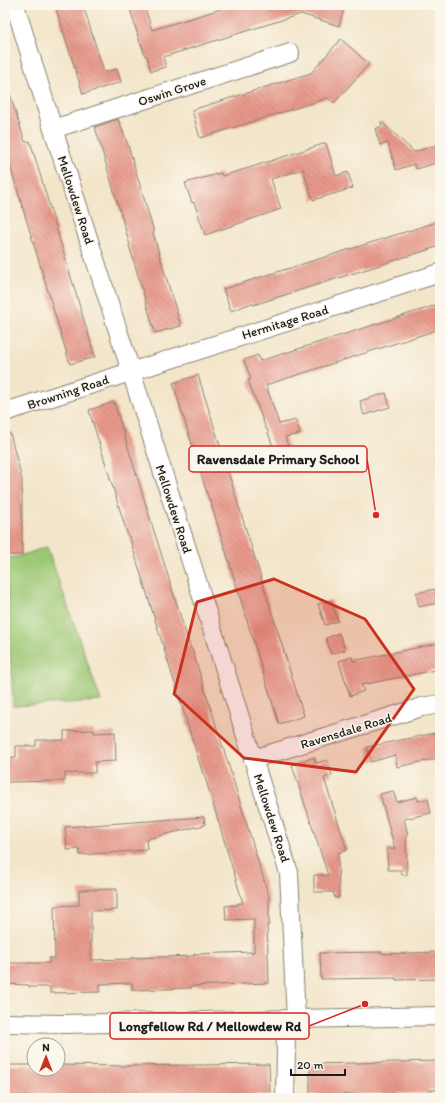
<svg xmlns="http://www.w3.org/2000/svg" width="445" height="1103" font-family="Itim,sans-serif">
<defs>
<pattern id="building-back-hatch" width="6" height="6" patternUnits="userSpaceOnUse"><rect width="6" height="6" fill="#e7988a"/><path d="M-1 5l2 2M0 0l6 6M5-1l2 2" fill="none" stroke="#c68276"/></pattern>
</defs>
<rect width="100%" height="100%" fill="#fbf7ec"/>
<filter id="ink" filterUnits="userSpaceOnUse"><feTurbulence type="fractalNoise" baseFrequency=".025" numOctaves="2"/><feDisplacementMap in="SourceGraphic" scale="8" xChannelSelector="R" yChannelSelector="G"/><feConvolveMatrix kernelMatrix="1 2 1 2 8 2 1 2 1" color-interpolation-filters="sRGB"/></filter>
<filter id="wash" filterUnits="userSpaceOnUse"><feTurbulence type="fractalNoise" baseFrequency=".012" numOctaves="4" result="noise"/><feDisplacementMap in="SourceGraphic" scale="16" xChannelSelector="R" yChannelSelector="G"/><feGaussianBlur stdDeviation="0.9" result="paint"/><feColorMatrix in="noise" values="0 0 0 0 0 0 0 0 0 0 0 0 0 0 0 0 0 1.4 0 .05"/><feComposite in="paint" operator="in"/></filter>
<g filter="url(#wash)">
<rect width="100%" height="100%" fill="#f3e5c9"/>
<polygon fill="#9cc773" stroke="#5c7248" points="47,547 101,701 13,706 6,558 17,557"/>
<g id="blocks">
<g fill="url(#building-back-hatch)">
<polygon points="55,5 83,5 104,72 117,69 121,82 83,94"/>
<polygon points="129,5 144,5 152,30 234,5 345,5 339,26 301,14 163,57 166,67 151,71 147,56 145,56 141,43 140,43"/>
<polygon points="341,39 369,64 334,103 328,98 200,138 192,110 311,73"/>
<polygon points="5,88 8,88 25,142 30,141 95,357 70,364 5,149"/>
<polygon points="118,119 128,145 154,232 153,233 163,267 181,326 155,333 129,245 130,245 95,127"/>
<polygon points="381,121 414,152 440,144 440,162 416,169 414,164 396,170 388,143 380,145 375,129 382,126"/>
<polygon points="326,143 336,176 348,172 353,188 313,200 303,169 271,179 281,209 205,235 194,202 192,203 185,183 221,173 222,176 252,167"/>
<polygon points="440,221 440,246 253,305 252,303 231,311 223,289"/>
<polygon points="440,304 440,329 266,385 279,424 296,420 300,434 285,437 291,454 277,459 267,429 266,429 248,380 251,379 244,360 258,355 260,361"/>
<polygon points="198,375 304,716 279,724 210,500 209,500 173,383"/>
<polygon points="386,393 390,407 364,415 360,401"/>
<polygon points="114,402 186,634 191,649 192,649 232,776 269,897 269,925 267,925 269,983 191,986 191,988 132,990 132,983 100,984 100,992 50,993 50,987 29,987 29,985 5,984 5,963 49,963 49,958 55,958 54,906 79,905 79,890 117,889 117,910 91,911 91,960 131,959 131,958 194,956 194,954 254,952 254,919 226,920 225,906 238,905 238,903 243,903 204,774 203,774 129,536 128,536 89,410"/>
<polygon points="10,433 22,480 22,555 5,555 5,434"/>
<polygon points="435,589 438,603 419,607 416,593"/>
<polygon points="331,600 338,621 325,625 318,604"/>
<polygon points="339,633 345,650 331,654 326,638"/>
<polygon points="440,643 440,669 361,685 364,691 350,696 339,661 352,657 353,661"/>
<polygon points="94,730 94,733 115,732 116,761 95,762 95,773 65,773 65,781 5,782 5,758 16,757 16,746 36,746 36,740 64,740 64,731"/>
<polygon points="440,732 440,758 397,767 395,755 371,762 367,747"/>
<polygon points="314,757 316,763 327,760 332,775 324,778 347,850 338,853 339,897 335,898 333,892 314,892 314,875 328,875 292,765"/>
<polygon points="393,791 397,802 417,797 418,801 428,799 431,813 404,819 408,835 406,836 407,875 402,875 401,870 388,870 387,849 395,849 380,794"/>
<polygon points="204,817 205,825 146,839 147,850 80,855 79,849 67,850 65,827"/>
<polygon points="383,952 383,954 440,952 440,979 396,980 396,978 321,979 320,953"/>
<polygon points="440,1061 440,1090 428,1090 428,1093 310,1095 310,1064"/>
<polygon points="269,1064 270,1095 118,1098 5,1096 5,1065 34,1065 34,1069 58,1069 58,1065 128,1066"/>
</g>
</g>
</g>
<g filter="url(#ink)">
<use href="#blocks" fill-opacity="0" stroke="#888072" stroke-width="1"/>
<g fill="none" stroke-linecap="round" stroke-linejoin="round">
<defs>
<g id="minor">
<polyline points="15,5 53,129 131,371 289,873 296,1020"/>
<polyline points="53,129 290,53"/>
<polyline points="5,412 440,273"/>
<polyline points="253,759 422,707 440,704"/>
<polyline points="5,1023 63,1024 440,1016"/>
<polyline points="285,1098 286,1052 285,1020"/>
</g>
</defs>
<use href="#minor" stroke="#888072" stroke-width="20"/>
<use href="#minor" stroke="#fff" stroke-width="18"/>
</g>
</g>
<path fill="#c8321e" fill-opacity="0.2" stroke="#c8321e" stroke-width="3" stroke-linejoin="round" d="M274,579L365,619L414,689L356,772L244,758L174,694L197,602Z"/>
<g text-anchor="middle" dominant-baseline="central" stroke-width="3" stroke-linejoin="round" paint-order="stroke">
<g font-size="13" fill="#1c1c1c" stroke="#fbf7ec">
<text transform="translate(172 91) rotate(-18)">Oswin Grove</text>
<text transform="translate(76 200) rotate(72)">Mellowdew Road</text>
<text transform="translate(285 322) rotate(-17)">Hermitage Road</text>
<text transform="translate(68 392) rotate(-18)">Browning Road</text>
<text transform="translate(174 509) rotate(72)">Mellowdew Road</text>
<text transform="translate(346 731) rotate(-17)">Ravensdale Road</text>
<text transform="translate(272 818) rotate(72)">Mellowdew Road</text>
</g>
</g>
<path fill="none" stroke="#d62828" stroke-width="1.5" d="M376 515L367 459M365 1004L309 1026"/>
<g fill="#d62828" stroke="#fbf7ec" stroke-width="1.5">
<circle cx="376" cy="515" r="4"/>
<circle cx="365" cy="1004" r="4"/>
</g>
<g fill="#fbf7ec" stroke="#d62828" stroke-width="1.5">
<rect x="189" y="446" width="178" height="26" rx="4"/>
<rect x="110" y="1013" width="199" height="26" rx="4"/>
</g>
<g font-size="14" text-anchor="middle" font-weight="bold" fill="#1c1c1c">
<text x="278" y="464">Ravensdale Primary School</text>
<text x="210" y="1031">Longfellow Rd / Mellowdew Rd</text>
</g>
<rect width="445" height="1103" fill="none" stroke="#fbf7ec" stroke-width="20"/>
<g transform="translate(46 1057)"><circle r="19" fill="#fbf7ec" stroke="#a29f99"/>
<path d="M0-3L7 15L0 10L-7 15Z" fill="#c8321e"/>
<text y="-6" font-size="11" font-weight="bold" text-anchor="middle" fill="#1c1c1c">N</text>
</g>
<path d="M291 1069v6h54v-6" fill="none" stroke="#1c1c1c" stroke-width="2"/>
<text x="297" y="1069" font-size="12" fill="#1c1c1c" stroke="#fbf7ec" stroke-width="3" paint-order="stroke">20 m</text>
</svg>
